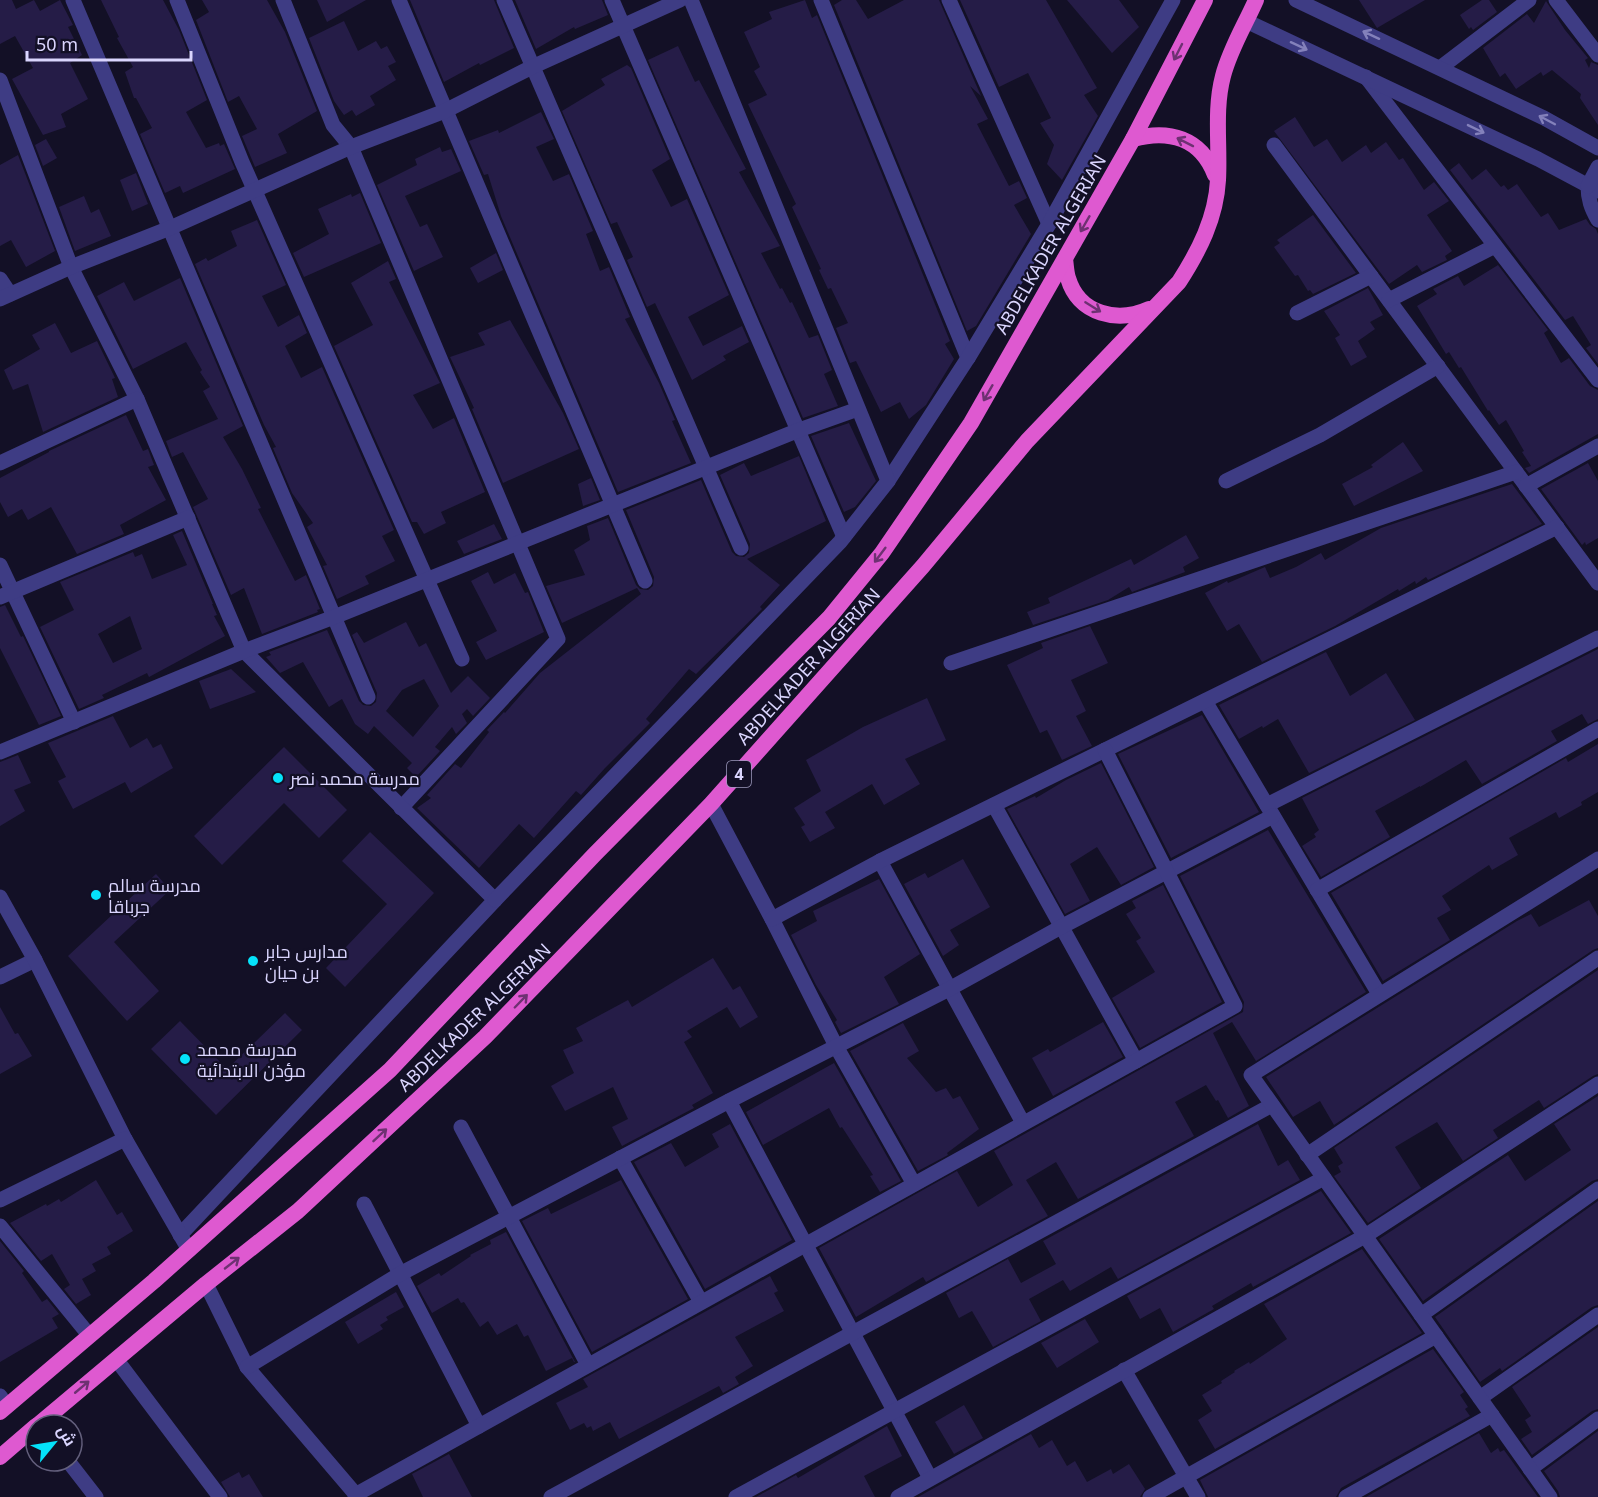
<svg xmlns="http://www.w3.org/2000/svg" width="1598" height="1497" font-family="'Noto Sans',Cairo,sans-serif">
<rect width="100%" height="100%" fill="#131026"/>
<g fill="#251c47" fill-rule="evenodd">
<polygon points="0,0 12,0 16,9 34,0 40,11 60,0 73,25 68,27 82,55 70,63 88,99 61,114 66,127 43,135 12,79 33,68 15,36 0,44"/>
<polygon points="101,0 163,0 179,30 207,100 186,112 206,148 219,143 220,146 224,144 235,169 183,193 180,186 165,193 140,134 152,128 136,98 134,98 125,72 133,67 117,38 119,37"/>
<polygon points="202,0 267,0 285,32 317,111 278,134 287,153 255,167 242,136 257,129 239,96 228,102 196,20 209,12"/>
<polygon points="317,0 366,0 327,22"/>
<polygon points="410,0 494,0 514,48 480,65 479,63 444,82"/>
<polygon points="515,0 602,0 608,15 575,29 574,27 536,49"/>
<polygon points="805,0 812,18 817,15 950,341 945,344 954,359 926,405 909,419 900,402 881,412 856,361 850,363 836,328 848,323 831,288 828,289 819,270 821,269 792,207 796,204 748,104 767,95 754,71 760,67 744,32 772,19 769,12"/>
<polygon points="842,0 856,0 868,19 904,0 939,0 981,96 970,86 988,119 977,124 1009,186 1019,181 1027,198 1014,205 1031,234 976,326 967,331 834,5"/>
<polygon points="960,0 1046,0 1097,88 1084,95 1098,116 1062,180 1047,164 1054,145 1040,123 1051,118 1028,73 999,87"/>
<polygon points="1067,0 1119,0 1139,27 1112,53"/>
<polygon points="1359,0 1425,0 1377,28"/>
<polygon points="1482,0 1489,0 1497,12 1473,30 1471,27 1469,29 1460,15"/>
<polygon points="1546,1 1565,30 1588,58 1585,60 1589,68 1591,62 1598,65 1598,125 1580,98 1581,94 1552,70 1543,76 1541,72 1516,89 1505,73 1500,77 1483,48 1527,14 1534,23"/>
<polygon points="344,21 358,51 376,41 381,49 387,46 396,62 388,66 396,80 370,96 375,105 356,116 352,110 344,115 334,101 309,38"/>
<polygon points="678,46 695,82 699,80 746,169 739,172 780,246 761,253 780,289 782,288 790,303 792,302 809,338 818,335 832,370 824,374 838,406 803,418 648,60"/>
<polygon points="627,65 631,68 670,159 652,170 671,207 687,199 729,295 688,317 703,346 742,326 749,342 723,356 726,360 692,380 655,303 647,307 627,260 633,257 617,222 611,224 562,111 605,85 601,79"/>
<polygon points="541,112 554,139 536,147 553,181 569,174 593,231 586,234 600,271 609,267 630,317 625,319 659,383 675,420 672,421 691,463 618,492 501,216 488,174 484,175 469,141 498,130 499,133"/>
<polygon points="1295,117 1314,147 1327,139 1342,162 1366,145 1371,153 1386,142 1399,160 1403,158 1424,190 1434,182 1449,201 1427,215 1452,251 1445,256 1447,260 1422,272 1417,265 1389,284 1274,131"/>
<polygon points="46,139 57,158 43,166 35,145"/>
<polygon points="440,147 442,152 451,149 461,171 405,196 420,227 427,224 443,257 414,271 377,185 417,165 415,159"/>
<polygon points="18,155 55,251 26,267 11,240 0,246 0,165"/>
<polygon points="1459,163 1472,180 1486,169 1501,187 1504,185 1508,190 1517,184 1541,217 1548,213 1559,230 1586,219 1590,225 1596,229 1598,234 1598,364 1586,348 1591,345 1573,316 1565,320 1450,170"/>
<polygon points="136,173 148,204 132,211 120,180"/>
<polygon points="360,193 381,243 304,277 293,253 329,234 318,209 351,194 352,197"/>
<polygon points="84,196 91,213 99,209 111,236 75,251 59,207"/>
<polygon points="1313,215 1356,273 1313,294 1310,290 1308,291 1298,275 1295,276 1274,247 1280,243 1277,240"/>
<polygon points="257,220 286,285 262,296 278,327 299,315 307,333 285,346 301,378 322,367 394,530 382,536 395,561 365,576 369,584 337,599 323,566 327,565 307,527 313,523 292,493 273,448 276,447 264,425 195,264 206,258 208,261 237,246 231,231"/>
<polygon points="496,253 503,270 478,283 470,268"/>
<polygon points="388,261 396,279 389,282 440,383 413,395 433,429 454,418 485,492 441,512 446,523 424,534 417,522 412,522 334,346 373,325 351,283"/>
<polygon points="1498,265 1548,330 1544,333 1561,363 1569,358 1590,386 1598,390 1598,434 1529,473 1525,468 1531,466 1522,452 1524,451 1506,420 1499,425 1489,410 1488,411 1461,367 1459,368 1449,352 1446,354 1417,306 1437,294 1433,289 1458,276 1464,286"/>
<polygon points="180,278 243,426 223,437 242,469 261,508 258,509 295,581 306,575 320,609 317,610 318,612 262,634 244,588 231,595 193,507 208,499 183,452 172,457 166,441 218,419 203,391 210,387 200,372 202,370 186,342 133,369 97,296 124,282 134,301"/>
<polygon points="1368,288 1383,315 1370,322 1375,329 1358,341 1367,357 1351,366 1335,338 1340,335 1324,311"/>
<polygon points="510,320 563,413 579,449 503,483 472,409 474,408 450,357 485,345 478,333"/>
<polygon points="55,323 71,353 97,341 115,378 112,379 118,397 43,432 28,384 13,390 4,370 40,349 32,335"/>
<polygon points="126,415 143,451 148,449 154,465 148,467 166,500 120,525 124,534 77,554 51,507 28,520 22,509 8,517 0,502 0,478 49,452 49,451"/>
<polygon points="849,423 876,481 855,507 844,512 811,436"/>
<polygon points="1403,442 1423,471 1354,506 1342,484 1373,467 1371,465"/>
<polygon points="799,456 826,521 747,559 780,585 760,607 762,609 696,674 689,669 646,719 650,723 605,768 581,795 576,791 534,838 519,824 479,868 417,808 431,798 427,795 455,764 461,768 489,732 487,730 504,712 505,713 540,673 641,594 637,588 562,623 546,586 585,575 574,550 590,540 587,526 608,518 636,585 640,589 648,590 653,586 654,577 626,510 701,480 732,552 736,556 744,557 749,553 750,544 720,475 744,463 751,476"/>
<polygon points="1588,463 1598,481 1598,538 1586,545 1585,542 1582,545 1541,489"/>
<polygon points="591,478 600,500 583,506 578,484"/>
<polygon points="1512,484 1542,524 1428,580 1426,577 1416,584 1415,581 1399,591 1398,589 1335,626 1262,662 1239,624 1227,631 1205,593 1227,581 1228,583 1265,567 1270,578 1296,567 1321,553 1325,560 1381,528"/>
<polygon points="494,524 502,539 464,554 457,541"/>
<path d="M182,531L213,604H212L217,615L214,616L225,636L149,677L147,673L102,695L104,698L79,709L40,627L74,610L60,582L133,552L135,557L142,554L152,579L187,565L173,535ZM130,616L142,649L113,663L98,634Z"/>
<polygon points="1186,535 1199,558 1183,567 1185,572 1132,592 1129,587 1108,600 1033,625 1027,612 1050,603 1048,598 1131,559 1134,565"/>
<polygon points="488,572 494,584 515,573 525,593 528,592 544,632 486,660 476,642 497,631 471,581"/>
<polygon points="5,605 21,637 23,636 61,716 39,725 0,648 0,607"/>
<path d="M406,622L419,647L426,643L451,693L468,676L490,698L473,716L467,709L462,714L467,723L456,734L452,727L435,747L440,751L416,777L407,768L412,763L374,726L368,734L355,724L342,699L329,707L303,662L280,673L266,657L271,655L269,652L327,630L359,701L363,705L371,706L376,702L377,693L352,635L357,632L364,643ZM424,679L439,706L413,737L386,711L402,690Z"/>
<polygon points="1090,626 1108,663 1071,680 1086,711 1076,716 1092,746 1062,760 1047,730 1040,733 1007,665 1043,648 1041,643"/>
<polygon points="1598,649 1598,719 1588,724 1582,714 1551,731 1557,741 1482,784 1466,760 1420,787 1420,786 1375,811 1390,837 1321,877 1302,846 1316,837 1314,834 1319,830 1302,798"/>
<polygon points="1326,652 1350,696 1386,673 1415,720 1309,773 1278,719 1263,728 1262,726 1239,739 1219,705"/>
<polygon points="231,669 256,692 210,709 199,681"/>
<polygon points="927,698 946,740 905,759 920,784 884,805 872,784 825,812 835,828 810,842 801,827 805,825 794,808 821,791 806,760 863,727"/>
<polygon points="1202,715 1259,812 1171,858 1118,754"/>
<polygon points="113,716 130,748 147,738 153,748 161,744 173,768 131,793 125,782 73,809 58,781 66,777 48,743"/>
<polygon points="1598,744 1598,792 1581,802 1582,805 1559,818 1556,812 1509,838 1518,855 1492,870 1489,865 1442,896 1451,910 1437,918 1450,940 1383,981 1331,893 1566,758 1568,762"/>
<polygon points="284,747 347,810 319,838 284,803 222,865 194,836"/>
<polygon points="18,755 31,783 14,790 25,811 0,826 0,762"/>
<polygon points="1101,763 1154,867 1121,885 1097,847 1070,864 1090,901 1065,914 1007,809 1035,796 1036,798 1066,780"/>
<polygon points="1268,830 1366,992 1256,1061 1232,1022 1213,1033 1249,1106 1228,1118 1218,1100 1216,1101 1206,1085 1175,1102 1194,1136 1078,1199 1056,1162 1026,1180 1048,1216 926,1282 923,1277 856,1317 819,1248 957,1171 978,1207 1013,1185 994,1151 1243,1012 1244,1002 1180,876"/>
<polygon points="370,832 434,893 345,987 326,968 387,904 342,861"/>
<polygon points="963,859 990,907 950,930 959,945 943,956 904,884 925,873 928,878"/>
<polygon points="156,874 170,890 114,942 159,991 127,1021 68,956"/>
<polygon points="879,879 920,954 884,977 899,1004 841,1033 835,1022 837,1020 816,985 791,935 817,921 813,911"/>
<polygon points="1163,885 1222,1002 1140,1048 1112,998 1155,972 1136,941 1141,938 1126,914 1136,908 1132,901"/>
<polygon points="1589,900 1598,916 1598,948 1593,950 1334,1125 1320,1101 1293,1117 1266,1077 1517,921 1531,914 1539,927"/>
<polygon points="713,958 733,990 740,986 758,1017 740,1028 727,1007 687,1031 692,1037 684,1042 713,1093 692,1105 694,1108 622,1146 612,1127 628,1119 613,1087 565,1111 551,1086 574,1073 563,1050 583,1041 576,1028 628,1000 632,1007"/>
<polygon points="1598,970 1598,1074 1593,1076 1544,1108 1539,1100 1493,1130 1498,1138 1463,1161 1437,1122 1395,1147 1421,1188 1368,1223 1334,1176 1341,1172 1338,1166 1343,1163 1334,1148"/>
<polygon points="0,1007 15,1034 18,1033 32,1056 0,1074"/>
<polygon points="285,1013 302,1030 216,1115 151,1049 180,1021 227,1069"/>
<polygon points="1103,1022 1123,1057 1053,1096 1032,1058 1048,1049 1050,1052"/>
<polygon points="903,1023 919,1051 907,1058 936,1092 946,1088 953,1099 960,1096 979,1129 947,1153 948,1155 918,1171 850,1051"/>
<polygon points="834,1063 901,1181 880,1192 870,1176 873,1175 842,1127 840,1128 829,1108 763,1145 746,1112"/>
<polygon points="1598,1096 1598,1179 1592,1181 1423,1301 1379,1239 1508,1155 1525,1181 1571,1150 1554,1124"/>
<polygon points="730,1124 792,1240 705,1289 634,1162 671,1143 685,1167 719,1147 712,1134"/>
<polygon points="1258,1124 1278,1166 1288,1160 1300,1180 1118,1279 1111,1267 1070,1291 1063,1280 1029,1299 1041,1321 993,1347 972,1311 959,1318 946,1293 1008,1259 1021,1283 1056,1264 1043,1241"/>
<polygon points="96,1180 117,1215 122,1212 133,1231 107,1247 111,1254 92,1264 96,1271 82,1279 91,1295 76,1304 64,1289 70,1285 52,1254 41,1261 10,1223 46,1204 47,1206 59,1199 61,1202"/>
<polygon points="621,1180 688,1299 592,1352 522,1221 548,1208 551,1214"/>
<polygon points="1321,1191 1351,1233 1253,1287 1251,1283 1212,1306 1214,1309 1173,1332 1160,1308 1140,1319 1127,1296"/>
<polygon points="1598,1201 1598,1305 1592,1307 1502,1371 1500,1368 1480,1382 1435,1317"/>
<polygon points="506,1232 575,1362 574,1362 572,1358 546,1371 528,1335 524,1337 517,1324 497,1335 488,1321 480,1327 464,1302 461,1303 458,1298 432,1313 417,1286 439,1273 441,1276 471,1256 470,1255 491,1244 490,1240"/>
<polygon points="0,1241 24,1271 22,1273 42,1302 47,1299 59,1314 52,1318 58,1328 0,1362"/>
<polygon points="1362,1249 1422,1333 1215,1449 1198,1420 1212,1411 1202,1395 1222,1383 1221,1381 1235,1372 1234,1371 1249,1362 1250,1364 1287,1339 1264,1304"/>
<polygon points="770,1276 778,1291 774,1293 784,1311 735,1337 753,1366 735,1377 739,1384 723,1393 719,1386 619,1439 610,1422 593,1431 591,1426 587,1428 584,1423 570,1430 556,1403 588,1387 583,1379"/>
<polygon points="396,1292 404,1307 386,1317 388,1320 380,1325 383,1329 358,1344 345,1322"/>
<polygon points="1085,1319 1099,1342 1057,1368 1041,1343"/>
<polygon points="1598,1327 1598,1409 1592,1411 1532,1455 1521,1439 1532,1432 1525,1420 1531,1416 1512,1387"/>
<polygon points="1433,1349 1464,1392 1460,1395 1468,1407 1465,1409 1470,1416 1341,1488 1336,1497 1208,1497 1200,1480"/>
<polygon points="964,1405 983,1438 954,1454 935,1422"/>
<polygon points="887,1426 902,1456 864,1476 875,1497 756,1497 796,1475 798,1478"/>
<polygon points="1598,1431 1598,1497 1560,1497 1558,1491 1544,1471"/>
<polygon points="1479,1433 1491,1453 1498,1448 1500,1452 1504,1450 1538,1497 1366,1497"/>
<polygon points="1031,1434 1039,1448 1052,1440 1067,1466 1075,1461 1087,1482 1111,1469 1113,1474 1129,1464 1145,1489 1140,1497 918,1497"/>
<polygon points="449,1454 472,1497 423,1497 412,1474"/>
<polygon points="239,1472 242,1478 249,1474 263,1497 230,1497 221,1482"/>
</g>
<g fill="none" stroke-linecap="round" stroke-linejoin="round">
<g stroke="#3e3c84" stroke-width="15">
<polyline points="73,0 368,697"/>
<polyline points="177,0 242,162 462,659"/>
<polyline points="283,0 333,125 351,147 558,639 401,808"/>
<polyline points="399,0 645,581"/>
<polyline points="504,0 741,548"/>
<polyline points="612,0 844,537"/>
<polyline points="821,0 968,358"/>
<polyline points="949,0 1049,224"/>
<polyline points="1556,0 1598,55"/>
<polyline points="1440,68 1529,0"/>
<polyline points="1366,77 1598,380"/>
<polyline points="0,80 71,267 137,399 244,651 495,900 180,1235"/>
<polyline points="1274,145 1598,583"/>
<path d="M1588,186C1588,199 1591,208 1598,220"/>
<polyline points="0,279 10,294"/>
<polyline points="1389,300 1495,246"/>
<polyline points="1297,313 1371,276"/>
<polyline points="0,463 137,399"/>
<polyline points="888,481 968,358 1049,224 1173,0"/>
<polyline points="1226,481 1320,435 1438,366"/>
<polyline points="1526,486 1598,446"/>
<polyline points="0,565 74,722"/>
<polyline points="0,597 188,518"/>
<polyline points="951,663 1516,472"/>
<polyline points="1205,701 1379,994"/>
<polyline points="0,752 244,651 334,617 799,430 858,409"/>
<polyline points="711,804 772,919 837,1048 914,1184"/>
<polyline points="994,805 1136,1061"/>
<polyline points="1267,805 1598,638"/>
<polyline points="880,861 1023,1123"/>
<polyline points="1317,890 1598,729"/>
<polyline points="495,900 840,542 888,481 691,0"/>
<polyline points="772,919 880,861 1557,527"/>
<polyline points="0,977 35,960"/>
<polyline points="729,1101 930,1478"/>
<polyline points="461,1127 588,1365"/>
<polyline points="1307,1155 1598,958"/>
<polyline points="620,1158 701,1302"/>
<polyline points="364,1204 479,1426"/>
<polyline points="0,1226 89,1335"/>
<polyline points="206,1284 247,1367 358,1497"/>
<polyline points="1421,1315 1598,1189"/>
<polyline points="116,1359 220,1497"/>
<polyline points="247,1367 400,1274 729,1101 951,988 1061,927 1273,816"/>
<polyline points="1124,1370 1198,1497"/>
<polyline points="0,1396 7,1406"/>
<polyline points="1480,1398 1598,1315"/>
<polyline points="68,1461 96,1497"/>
<polyline points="1530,1469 1598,1419"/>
<polyline points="355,1495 1235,1006 1105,750"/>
<polyline points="551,1497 1272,1105"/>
<polyline points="736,1497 1324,1178"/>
<polyline points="898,1497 1365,1236 1598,1084"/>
<polyline points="1150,1497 1436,1336"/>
<polyline points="1346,1497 1492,1415"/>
<polyline points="1550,1497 1251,1075 1598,859"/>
</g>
<g stroke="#3e3c84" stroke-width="15">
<polyline points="1296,0 1544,118 1598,148"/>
<polyline points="1246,21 1538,159 1598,191"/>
<polyline points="1588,186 1598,167"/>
<polyline points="0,299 71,267 170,228 351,147 445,111 532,67 680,0"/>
<polyline points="0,897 35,960 125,1139 189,1250"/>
<polyline points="0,1200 125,1139"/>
</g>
<g stroke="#de59d0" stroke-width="16">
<path d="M1133,139C1169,129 1201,138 1215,175"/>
<path d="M1065,259C1066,265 1066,272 1068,278C1079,315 1118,323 1149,309"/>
<polyline points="0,1412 154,1281 390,1070 595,854 829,618 882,553 971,423 1133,139 1205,0"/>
<path d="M38,1425L206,1284L298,1211L485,1037L711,804L923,566L1027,441L1179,282C1199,251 1216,218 1218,180C1220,145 1214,110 1223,76C1230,49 1245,25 1256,0"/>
<polyline points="0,1457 36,1426"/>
</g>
</g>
<defs><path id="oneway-shaft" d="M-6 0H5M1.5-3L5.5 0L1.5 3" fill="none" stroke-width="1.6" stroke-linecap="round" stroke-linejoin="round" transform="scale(1.5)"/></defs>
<g stroke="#8481bb">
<use href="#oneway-shaft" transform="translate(1371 35) rotate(-155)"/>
<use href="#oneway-shaft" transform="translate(1299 46) rotate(25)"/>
<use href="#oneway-shaft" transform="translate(1547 120) rotate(-152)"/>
<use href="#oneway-shaft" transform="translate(1476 129) rotate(26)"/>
</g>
<g stroke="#6e3172">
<use href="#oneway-shaft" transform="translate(1178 52) rotate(117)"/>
<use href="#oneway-shaft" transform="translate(1185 142) rotate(-153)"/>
<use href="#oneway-shaft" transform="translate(1085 224) rotate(120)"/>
<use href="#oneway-shaft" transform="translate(1093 307) rotate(32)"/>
<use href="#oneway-shaft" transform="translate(988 393) rotate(120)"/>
<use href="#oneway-shaft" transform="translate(880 555) rotate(127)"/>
<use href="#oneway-shaft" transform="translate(521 1001) rotate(-46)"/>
<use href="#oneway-shaft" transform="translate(380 1135) rotate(-43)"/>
<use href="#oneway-shaft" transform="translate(232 1263) rotate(-38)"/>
<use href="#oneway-shaft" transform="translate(82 1387) rotate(-40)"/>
</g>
<g fill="#05e2fa" stroke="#131026" stroke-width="2">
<circle cx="278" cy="778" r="6"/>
<circle cx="96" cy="895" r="6"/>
<circle cx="253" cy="961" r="6"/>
<circle cx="185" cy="1059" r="6"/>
</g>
<g text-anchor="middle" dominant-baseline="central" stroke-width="4.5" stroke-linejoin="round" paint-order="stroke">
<rect fill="#131026" stroke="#9e9abd" stroke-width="1.5" x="727" y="761" width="24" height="26" rx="4.5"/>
<g font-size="16" font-weight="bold" fill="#dad5fe">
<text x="739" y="774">4</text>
</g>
<g font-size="18" fill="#dad5fe" stroke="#131026">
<text transform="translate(1050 244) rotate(-60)">ABDELKADER ALGERIAN</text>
<text transform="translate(808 666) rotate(-48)">ABDELKADER ALGERIAN</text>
<text transform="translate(474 1017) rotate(-44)">ABDELKADER ALGERIAN</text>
</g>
<g font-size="18" fill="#dad5fe" stroke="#131026" text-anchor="start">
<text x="290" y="778">مدرسة محمد نصر</text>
<text x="108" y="885">مدرسة سالم<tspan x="108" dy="21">جرباقا</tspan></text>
<text x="265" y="951">مدارس جابر<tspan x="265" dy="21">بن حيان</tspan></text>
<text x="197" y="1049">مدرسة محمد<tspan x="197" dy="21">مؤذن الابتدائية</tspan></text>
</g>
</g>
<g transform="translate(54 1443) rotate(60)"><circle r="28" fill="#131026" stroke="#635f7c" stroke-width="1.5"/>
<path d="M0-4.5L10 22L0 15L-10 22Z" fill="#05e2fa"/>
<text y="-9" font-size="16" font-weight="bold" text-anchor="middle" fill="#dad5fe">ش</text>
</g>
<path d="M27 51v9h164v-9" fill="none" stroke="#dad5fe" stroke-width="3"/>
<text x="36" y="51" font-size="18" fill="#dad5fe" stroke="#131026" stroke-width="4.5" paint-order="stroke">50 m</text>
</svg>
